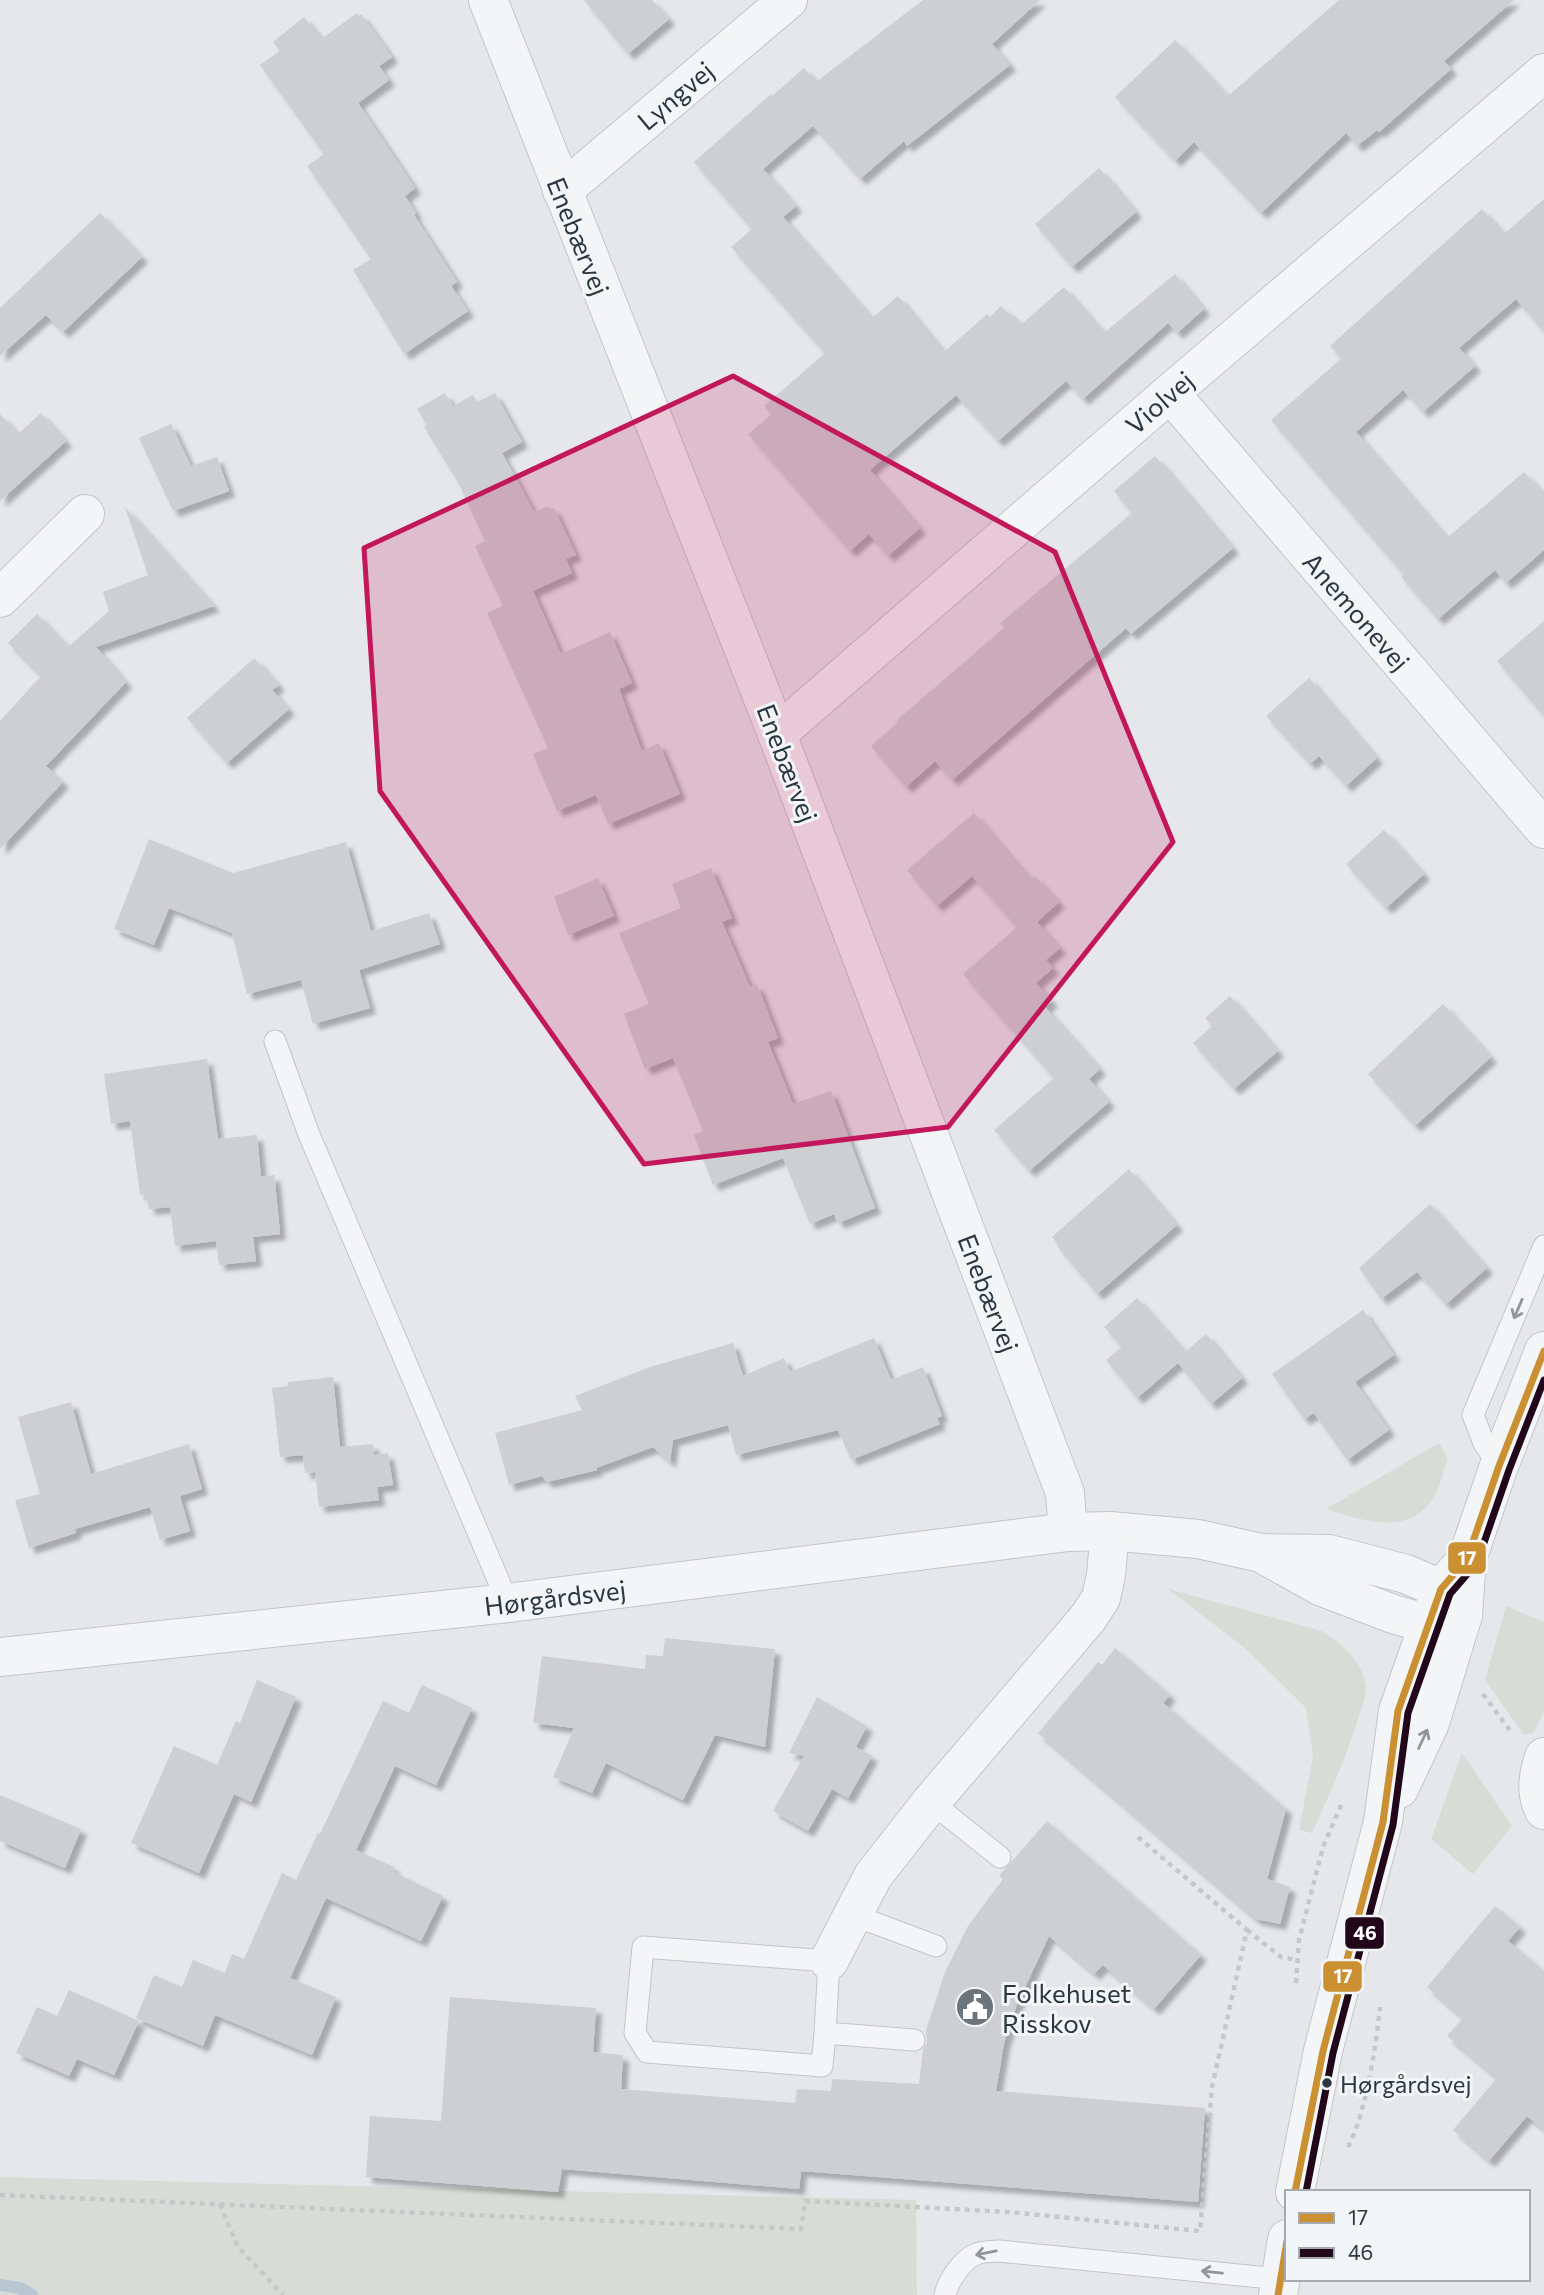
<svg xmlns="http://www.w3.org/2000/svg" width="1544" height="2295" font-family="Commissioner,sans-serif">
<defs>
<filter id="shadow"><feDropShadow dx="6" dy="6" stdDeviation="2" flood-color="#0004"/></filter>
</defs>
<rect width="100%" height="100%" fill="#e5e7ea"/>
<g fill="#d7ddd6">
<path d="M1439,1443L1448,1459C1443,1471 1440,1489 1432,1500C1406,1537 1361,1520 1326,1509Z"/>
<path d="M1168,1589L1322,1631C1343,1645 1361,1659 1366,1685C1367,1695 1361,1711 1357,1722C1345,1760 1329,1796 1312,1833L1299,1830L1313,1756L1306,1708L1246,1649Z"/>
<polygon points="1506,1606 1544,1622 1544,1712 1534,1732 1524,1735 1485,1680"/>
<polygon points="1462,1753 1512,1826 1473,1874 1431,1839"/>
<polygon points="0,2177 916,2200 917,2295 0,2295"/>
</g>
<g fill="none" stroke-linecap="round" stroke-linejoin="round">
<polyline stroke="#b6c7d2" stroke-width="12" points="0,2285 20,2288 32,2295"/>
</g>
<g fill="#cdcfd2" filter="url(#shadow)">
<polygon points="584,0 652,0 669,19 628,54"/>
<polygon points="923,0 1040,0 992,44 1010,65 907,146 904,141 860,179 813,126 763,169 796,206 783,217 872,318 898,296 944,352 987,314 990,317 1001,306 1012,318 1015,316 1022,324 1064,287 1104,333 1175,274 1204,309 1177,333 1168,323 1083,399 1066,381 998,441 956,395 870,470 920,528 888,556 869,534 850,551 748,434 771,415 764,406 825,353 731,247 752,229 694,162 771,94 772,96 804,68 816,82"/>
<polygon points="1339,0 1514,0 1444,61 1451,69 1379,132 1377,130 1357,146 1346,133 1261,213 1194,142 1175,161 1115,97 1175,40 1228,96"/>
<polygon points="357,13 359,16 361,14 392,57 379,66 389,80 358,103 415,188 405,196 416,213 414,215 457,282 451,286 468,311 404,354 353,270 371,259 307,166 324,154 260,65 280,51 273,42 304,17 321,39"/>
<polygon points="1099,168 1136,212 1072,267 1035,224"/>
<polygon points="1544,199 1544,332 1516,299 1459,348 1475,366 1423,412 1403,390 1356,432 1447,538 1524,472 1544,494 1544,550 1506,583 1495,570 1438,619 1401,577 1404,575 1271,420 1341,359 1330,346 1482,209 1504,234"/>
<polygon points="100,213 142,257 63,332 46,315 0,356 0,308"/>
<polygon points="445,393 453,406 473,395 477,402 495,393 522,442 502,453 534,512 548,506 550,509 554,508 576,555 566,559 572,573 533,591 561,654 610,632 632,683 619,689 642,751 659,743 680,794 608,824 596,795 557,811 533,754 548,748 487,613 503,606 475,546 485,541 458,482 424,427 427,425 417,409"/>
<polygon points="41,413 66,441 0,501 0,414 18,434"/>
<polygon points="171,424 191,466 217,457 229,491 173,511 139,438"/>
<polygon points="1155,456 1233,548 1131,634 1126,628 952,780 935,761 906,787 871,746 898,722 897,720 1004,628 1000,623 1132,513 1114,491"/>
<polygon points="125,507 214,606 96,647 126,682 46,766 63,782 0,849 0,721 41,676 8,643 37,614 68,647 109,611 103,592 148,575"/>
<polygon points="1544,621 1544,716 1497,661"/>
<polygon points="254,658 279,685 272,690 289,709 227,763 187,718"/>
<polygon points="1309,678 1377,758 1346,786 1319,756 1310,764 1266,716"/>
<polygon points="974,813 1031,880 1035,876 1059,902 1037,922 1060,948 1046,960 1053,968 1036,983 1052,1001 1045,1007 1100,1069 1089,1079 1109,1102 1029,1171 994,1130 1054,1078 963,974 1017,927 972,876 937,906 907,870"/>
<polygon points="1384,830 1424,874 1386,908 1346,864"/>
<polygon points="149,839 233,873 346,842 371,931 429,913 440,944 359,970 370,1008 313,1024 301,980 247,994 232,933 169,908 154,945 114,929"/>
<polygon points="711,868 732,918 722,922 750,987 757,984 778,1038 768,1042 793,1104 831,1091 875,1208 838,1223 834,1214 810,1224 783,1158 713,1185 694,1135 703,1131 673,1058 645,1069 624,1014 649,1004 619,933 681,908 672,884"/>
<polygon points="598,878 614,916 568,935 554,897"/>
<polygon points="1230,996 1278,1051 1234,1089 1193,1043 1212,1026 1205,1018"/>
<polygon points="1443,1004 1491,1057 1415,1126 1368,1074"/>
<polygon points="207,1059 218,1139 257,1135 261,1177 274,1175 275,1181 280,1234 253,1237 256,1261 219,1265 216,1241 175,1246 170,1207 149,1209 146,1194 140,1195 130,1121 111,1124 104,1074"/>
<polygon points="1129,1169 1177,1225 1097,1294 1058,1247 1059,1246 1052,1237"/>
<polygon points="1430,1204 1487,1268 1446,1304 1417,1272 1381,1299 1359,1268"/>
<polygon points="1137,1298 1185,1352 1206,1334 1242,1378 1211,1404 1178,1363 1137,1398 1106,1360 1122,1347 1104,1327"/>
<polygon points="1363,1310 1394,1355 1355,1382 1389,1430 1347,1460 1314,1413 1304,1419 1272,1374"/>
<polygon points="874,1338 891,1380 923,1367 942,1416 937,1418 940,1424 851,1460 838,1430 736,1455 728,1425 673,1440 670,1462 653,1447 596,1468 597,1470 547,1482 542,1476 509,1485 495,1433 582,1410 575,1396 650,1367 733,1343 743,1376 784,1358 790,1372"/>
<polygon points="333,1377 340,1447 373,1444 374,1455 388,1453 393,1485 377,1487 379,1500 319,1507 315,1472 305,1473 303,1455 280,1457 272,1388 288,1386 288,1382"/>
<polygon points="71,1402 91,1474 189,1444 202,1489 180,1496 190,1531 160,1540 150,1507 75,1529 76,1533 29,1548 15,1500 40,1494 18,1417"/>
<polygon points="665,1638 775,1649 765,1747 715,1735 683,1800 606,1763 592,1793 553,1777 574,1728 533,1723 542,1656 645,1669 646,1655 663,1656"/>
<polygon points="1115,1648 1170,1695 1163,1703 1286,1809 1267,1879 1290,1887 1280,1924 1256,1919 1038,1733 1098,1662 1102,1665"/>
<polygon points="257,1680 296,1697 251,1802 234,1794 199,1873 131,1843 174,1746 217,1765 236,1721 240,1723"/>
<polygon points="422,1685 472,1708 436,1785 395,1766 356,1850 394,1867 392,1871 443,1896 421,1941 326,1898 290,1978 336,1997 312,2055 215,2015 203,2046 136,2018 154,1975 182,1987 193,1960 225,1973 232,1954 244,1959 282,1873 296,1880 318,1833 320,1834 383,1701 409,1713"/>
<polygon points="817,1697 867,1726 856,1747 872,1756 848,1798 832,1789 808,1831 773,1811 804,1756 789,1753"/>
<polygon points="0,1795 81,1829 65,1868 0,1841"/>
<polygon points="1047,1821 1201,1955 1154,2009 1103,1965 1094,1974 1049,1936 1017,2004 1004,2043 996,2091 1205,2108 1198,2202 801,2171 799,2189 562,2169 558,2192 366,2177 370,2116 441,2121 450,1997 596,2008 593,2052 623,2055 621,2089 795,2103 797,2089 831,2091 832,2079 919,2084 923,2049 927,2042 926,2030 945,1972 968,1926 1003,1879 999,1876"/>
<polygon points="1495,1906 1520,1927 1508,1941 1544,1971 1544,2130 1527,2116 1489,2161 1453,2130 1497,2078 1447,2036 1463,2018 1427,1987"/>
<polygon points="69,1990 139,2021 114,2075 77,2059 69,2076 16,2053 37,2007 57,2016"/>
</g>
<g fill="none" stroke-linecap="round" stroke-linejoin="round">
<defs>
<g id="service">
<polyline points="275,1041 308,1132 508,1603"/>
<polyline points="1499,1466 1484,1443 1473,1415 1544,1246"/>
<polyline points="931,1802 1000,1857"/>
<polyline points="853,1915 936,1946"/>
<polyline points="825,2033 829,1961 643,1947 635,2033 647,2052 822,2066 825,2033 914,2040"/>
<path d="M945,2295C948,2281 962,2260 976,2254C982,2251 992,2252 999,2251L1280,2279"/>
</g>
<g id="minor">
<polyline points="488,0 777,734 1065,1493 1068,1532"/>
<polyline points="562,191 788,0"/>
<polyline points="1170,393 1544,829"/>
<polyline points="0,598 85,514"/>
<polyline points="777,734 1170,393 1544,73"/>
<polyline points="0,1657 508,1603 1068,1532 1110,1531 1198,1539 1261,1553 1329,1554 1406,1574 1441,1589 1463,1615 1428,1624 1393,1614 1320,1586 1261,1553"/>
<path d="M1544,1757C1538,1775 1535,1793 1544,1810"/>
<polyline points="829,1961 873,1876 931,1802 1088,1618 1101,1598 1106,1575 1110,1531"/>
</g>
<g id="tertiary">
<polyline points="1399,1789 1430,1723 1463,1615 1467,1559 1499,1466 1544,1351"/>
<polyline points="1295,2192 1323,2051 1383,1822 1398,1711 1441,1589 1467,1559"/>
<polyline points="1278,2295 1287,2239"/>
</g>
</defs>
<use href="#service" stroke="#c3c5c8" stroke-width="23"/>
<use href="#minor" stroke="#c3c5c8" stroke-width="40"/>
<use href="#tertiary" stroke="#c3c5c8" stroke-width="40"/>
<g stroke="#c5c8c9" stroke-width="4.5" stroke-dasharray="5 5" stroke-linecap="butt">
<polyline points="1483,1694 1511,1732"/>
<polyline points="1247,1930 1281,1957 1297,1960"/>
<polyline points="1296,1983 1299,1940 1323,1847 1342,1803"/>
<path d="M1348,2147C1366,2113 1376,2046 1380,2007"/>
<polyline points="0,2195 801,2229 805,2201 1009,2212 1200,2231 1212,2087 1247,1930 1138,1837"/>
<polyline points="220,2204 238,2247 283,2295"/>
</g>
<use href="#service" stroke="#f4f5f6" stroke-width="21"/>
<use href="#minor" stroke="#f4f5f6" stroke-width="38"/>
<use href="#tertiary" stroke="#f4f5f6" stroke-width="38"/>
<defs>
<g id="bus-1">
<polyline points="1295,2192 1323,2051 1383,1822 1398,1711 1441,1589 1467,1559 1499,1466 1544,1351"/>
<polyline points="1278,2295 1287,2241"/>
</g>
<polyline id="bus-2" points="1306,2192 1333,2053 1393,1825 1408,1713 1450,1594 1477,1563 1509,1470 1544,1380"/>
</defs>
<use href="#bus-1" stroke="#f3f6f8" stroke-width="12"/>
<use href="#bus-2" stroke="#f3f6f8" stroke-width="12"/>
<use href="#bus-1" stroke="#ca9032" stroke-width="7"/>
<use href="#bus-2" stroke="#22071b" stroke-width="7"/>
</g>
<defs><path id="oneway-shaft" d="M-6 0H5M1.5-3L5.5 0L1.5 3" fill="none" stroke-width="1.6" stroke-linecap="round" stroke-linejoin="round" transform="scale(1.75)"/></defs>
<g stroke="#90969c">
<use href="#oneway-shaft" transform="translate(1518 1309) rotate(113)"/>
<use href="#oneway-shaft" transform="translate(1423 1739) rotate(-65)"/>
<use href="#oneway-shaft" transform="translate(986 2253) rotate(169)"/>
<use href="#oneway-shaft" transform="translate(1212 2272) rotate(-174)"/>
</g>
<path fill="#c2185b" fill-opacity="0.2" stroke="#c2185b" stroke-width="5" stroke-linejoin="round" d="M733,376L1055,552L1173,842L948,1127L644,1164L380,791L364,548Z"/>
<defs>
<symbol id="civic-disc" viewBox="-11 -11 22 22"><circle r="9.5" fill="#6d757c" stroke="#f3f6f8"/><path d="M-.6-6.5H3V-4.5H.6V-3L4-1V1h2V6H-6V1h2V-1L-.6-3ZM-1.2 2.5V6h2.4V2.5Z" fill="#fff"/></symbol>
</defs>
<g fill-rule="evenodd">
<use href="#civic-disc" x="953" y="1985" width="44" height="44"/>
</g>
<circle fill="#2d3741" stroke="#f3f6f8" stroke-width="2.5" cx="1327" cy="2083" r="6"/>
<g text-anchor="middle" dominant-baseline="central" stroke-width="6" stroke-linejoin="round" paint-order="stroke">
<g font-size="24" fill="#2d3741" stroke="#f3f6f8" text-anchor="start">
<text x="1340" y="2083">Hørgårdsvej</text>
</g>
<g font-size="26" fill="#2d3741" stroke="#f3f6f8">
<text transform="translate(675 95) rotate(-40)">Lyngvej</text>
<text transform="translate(579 236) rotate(68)">Enebærvej</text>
<text transform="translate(1159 402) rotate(-41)">Violvej</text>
<text transform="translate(1357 611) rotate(49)">Anemonevej</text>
<text transform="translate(788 763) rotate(69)">Enebærvej</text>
<text transform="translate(989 1293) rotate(69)">Enebærvej</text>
<text transform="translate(555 1597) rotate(-7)">Hørgårdsvej</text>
</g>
<g font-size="26" fill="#2d3741" stroke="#f3f6f8" text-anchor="start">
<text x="1002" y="1992">Folkehuset<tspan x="1002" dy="30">Risskov</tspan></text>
</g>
</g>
<g stroke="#f3f6f8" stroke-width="2.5">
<rect x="1447" y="1541" width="40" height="34" rx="7" fill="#ca9032"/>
<rect x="1344" y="1916" width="41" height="34" rx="7" fill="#22071b"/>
<rect x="1322" y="1960" width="41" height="33" rx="7" fill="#ca9032"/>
</g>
<g font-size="19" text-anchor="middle" font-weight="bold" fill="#fff">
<text x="1467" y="1565">17</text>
<text x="1365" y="1940">46</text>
<text x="1343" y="1983">17</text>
</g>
<rect x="1285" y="2190" width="245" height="91" fill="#f3f6f8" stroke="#a4aaaf" stroke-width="2"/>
<rect x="1299" y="2213" width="35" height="10" fill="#ca9032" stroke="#a4aaaf" stroke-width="2"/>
<text x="1348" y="2225" font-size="21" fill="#2d3741">17</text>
<rect x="1299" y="2248" width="35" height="10" fill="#22071b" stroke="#a4aaaf" stroke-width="2"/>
<text x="1348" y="2260" font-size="21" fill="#2d3741">46</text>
</svg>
